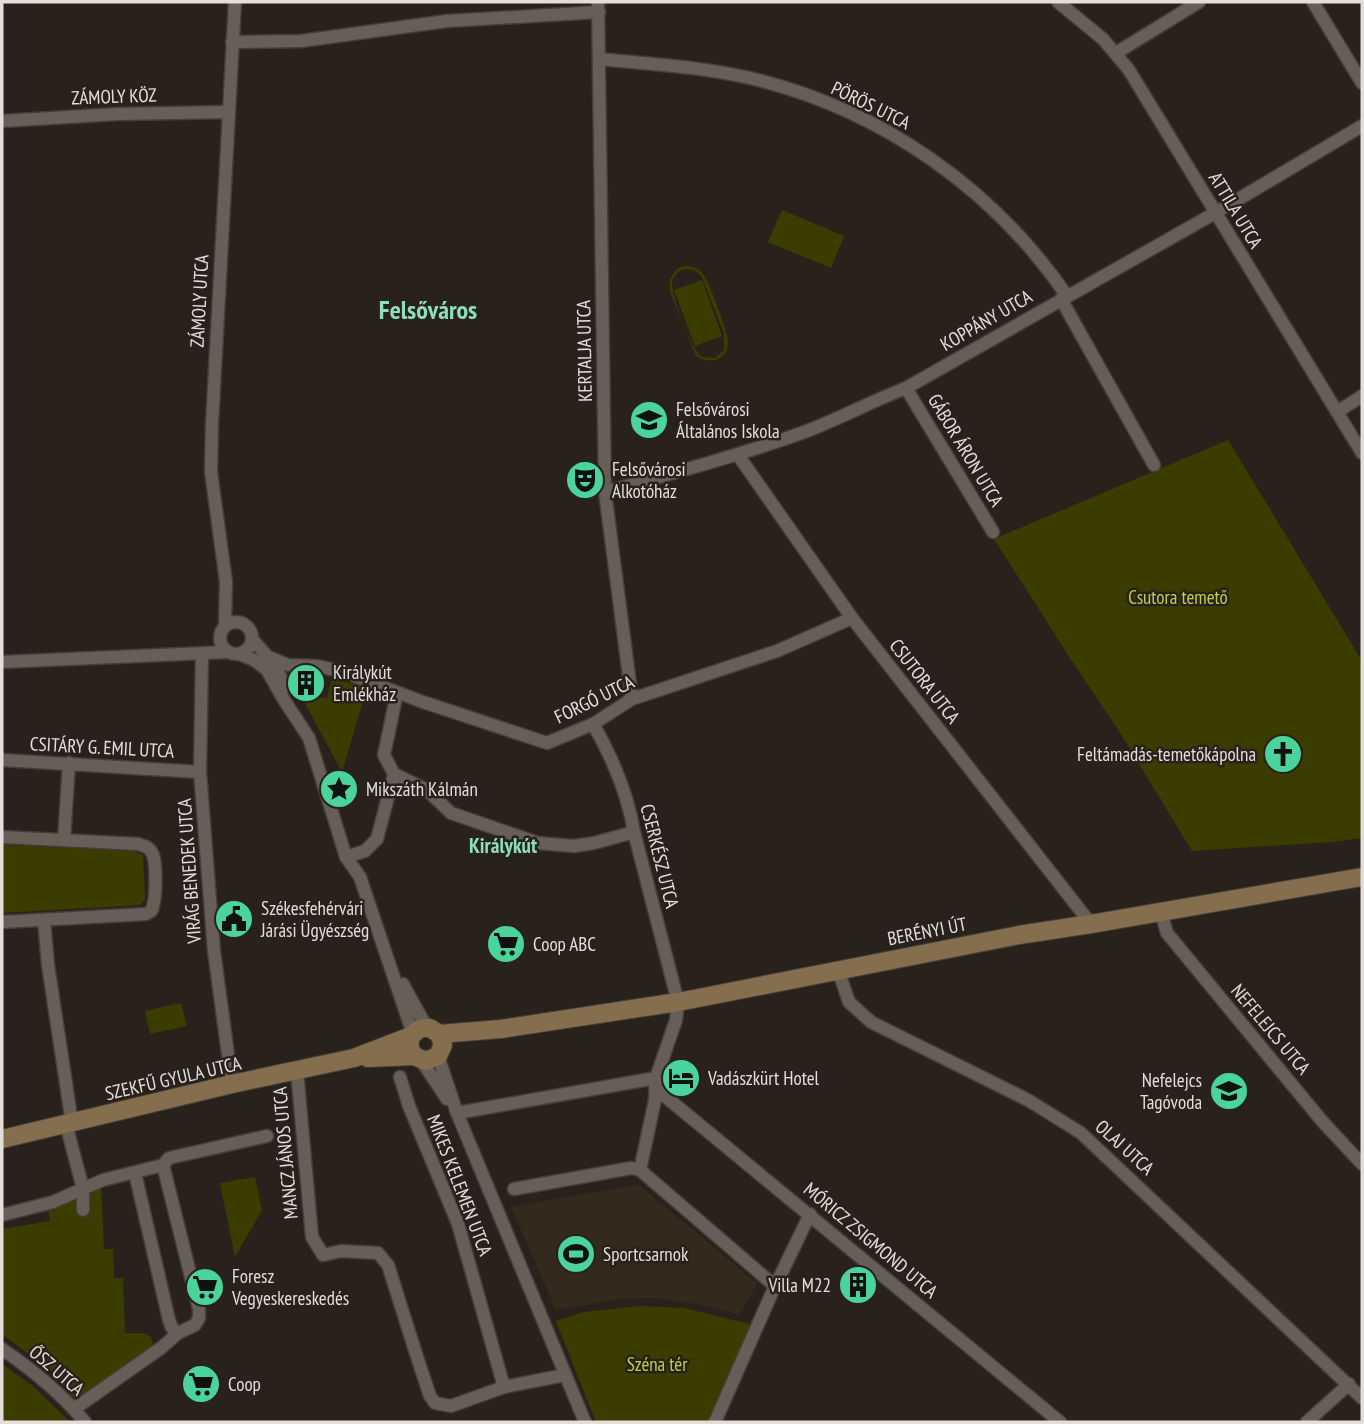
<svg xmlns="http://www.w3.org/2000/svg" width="1364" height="1424" font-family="'PT Sans Narrow',sans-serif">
<rect width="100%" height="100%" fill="#29221c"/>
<polygon fill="#34291d" points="634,1185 640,1186 757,1283 740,1315 698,1304 654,1298 620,1299 556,1310 511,1207"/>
<g fill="#3b3d00" fill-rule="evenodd">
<polygon points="782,210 844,236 831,268 768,242"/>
<path d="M683,266C691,266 698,267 703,274C709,281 728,333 728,342C728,361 708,365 696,356L670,292V279L677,269ZM684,269L695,270L702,277L724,334V350L715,358L702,357C691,350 670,293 672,280L679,271Z"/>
<polygon points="702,280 722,336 695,346 674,290"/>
<polygon points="1228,440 1362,661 1362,838 1332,842 1192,851 1119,731 1070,658 994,539"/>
<polygon points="332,678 367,688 342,772 301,696 327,698"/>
<polygon points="2,845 134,851 143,855 145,899 140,905 2,913"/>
<polygon points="181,1003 187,1026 150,1034 145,1011"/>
<polygon points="255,1177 262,1210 235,1257 220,1183"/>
<polygon points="101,1185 104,1249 113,1249 114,1278 123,1278 125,1333 143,1333 151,1337 153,1345 82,1398 71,1400 63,1391 69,1385 2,1334 2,1229 50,1221 48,1208"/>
<polygon points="640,1306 684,1308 758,1326 712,1422 596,1422 556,1321 584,1312"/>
<polygon points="2,1364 34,1387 70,1422 2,1422"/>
</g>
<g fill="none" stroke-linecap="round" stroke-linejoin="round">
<defs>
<g id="minor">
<polyline points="598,2 605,492 632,699"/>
<polyline points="1058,2 1103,39 1129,70 1362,453"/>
<polyline points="1313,2 1362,83"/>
<polyline points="232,42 301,41 447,21 599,12"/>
<polyline points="1116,53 1199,2"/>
<path d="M600,59C651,64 704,67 754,79C881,110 993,188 1067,296"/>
<polyline points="2,121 118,114 228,112"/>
<polyline points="1061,299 1154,465"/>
<polyline points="906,388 993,532"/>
<polyline points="1337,412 1362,396"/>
<polyline points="738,455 852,618 1091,924"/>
<path d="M605,492C673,473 741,455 807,431C841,418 872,401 906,388L1215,213L1362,126"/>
<circle cx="236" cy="638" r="16"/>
<polyline points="225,626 226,582 211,472 212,424 235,2"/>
<polyline points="252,639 275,665 285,687"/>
<polyline points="202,654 200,772 214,951 232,1084"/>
<polyline points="239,654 254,660 267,670 284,700 309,738 346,857 360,877 413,1034"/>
<polyline points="271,658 288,665 316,666 341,671 423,702 547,743 593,724 632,699 777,651 852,618"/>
<polyline points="2,662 228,652"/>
<path d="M593,724C612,757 628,795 634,832L678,1002L676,1020L656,1078L655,1100L640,1170"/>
<polyline points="2,760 200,772"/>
<polyline points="394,774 427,790 451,813 538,843 574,846 594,843 634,832"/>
<path d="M2,837L138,844C145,846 149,847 152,853C157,861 156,897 153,906C152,912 151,911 146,914L2,922"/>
<polyline points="64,840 69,763"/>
<polyline points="346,857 365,851 377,839 394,774 384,755 397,693"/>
<polyline points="1161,912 1167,933 1322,1121 1362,1164"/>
<polyline points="44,920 48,965 72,1123"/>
<polyline points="838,970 849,1002 871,1022 1028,1100 1081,1133 1362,1398"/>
<polyline points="403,984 427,1028"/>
<polyline points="438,1056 457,1113 585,1422"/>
<polyline points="421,1060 447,1099"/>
<polyline points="297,1071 312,1237 323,1255 341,1251 378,1253 388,1265 418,1360 430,1396 435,1403 451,1406 504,1387 565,1375"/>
<polyline points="400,1077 409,1106 458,1224 504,1387"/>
<polyline points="655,1088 1060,1422"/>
<polyline points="457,1113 656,1078"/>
<polyline points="66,1124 83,1189 83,1210"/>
<polyline points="135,1173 169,1320 172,1328 178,1333"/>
<polyline points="514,1189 631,1168 640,1170 775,1286"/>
<polyline points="2,1215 53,1202 103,1180 163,1165 169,1158 267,1136"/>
<path d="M2,1349C33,1370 61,1393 85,1422"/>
<polyline points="74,1409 161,1348 178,1333 195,1325 199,1318 199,1309 163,1165"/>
<polyline points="715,1422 771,1295 810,1214"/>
<polyline points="1307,1422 1349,1384"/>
</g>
<g id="secondary">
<polyline points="439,1034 443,1045 438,1056 426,1061 414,1056 409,1047 411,1036 419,1029 424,1028 430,1028 439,1034 501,1029 678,1002 1019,935 1091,924 1362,877"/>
<polyline points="368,1058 414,1056"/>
<polyline points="2,1139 232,1084 354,1058 411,1036"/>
</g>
</defs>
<use href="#minor" stroke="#443e39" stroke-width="15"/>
<use href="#secondary" stroke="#443e39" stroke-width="20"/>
<use href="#minor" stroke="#665e57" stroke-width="12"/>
<use href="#secondary" stroke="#846e4e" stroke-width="18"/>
</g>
<defs>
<symbol id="school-disc" viewBox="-11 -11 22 22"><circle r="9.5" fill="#4ad49c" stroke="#29221c"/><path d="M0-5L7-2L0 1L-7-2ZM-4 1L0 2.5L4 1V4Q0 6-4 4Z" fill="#111"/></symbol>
<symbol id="theatre-disc" viewBox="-11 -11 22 22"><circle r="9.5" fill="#4ad49c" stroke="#29221c"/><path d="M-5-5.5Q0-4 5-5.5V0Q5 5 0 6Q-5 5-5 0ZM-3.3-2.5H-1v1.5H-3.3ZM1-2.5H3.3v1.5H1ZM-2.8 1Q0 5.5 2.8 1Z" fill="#111"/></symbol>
<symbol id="building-disc" viewBox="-11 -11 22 22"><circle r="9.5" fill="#4ad49c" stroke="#29221c"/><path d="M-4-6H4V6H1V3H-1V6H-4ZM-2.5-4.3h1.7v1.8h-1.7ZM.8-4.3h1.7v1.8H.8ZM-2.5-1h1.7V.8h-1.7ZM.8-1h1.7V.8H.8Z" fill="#111"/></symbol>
<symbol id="church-disc" viewBox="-11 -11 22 22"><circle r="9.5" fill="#4ad49c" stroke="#29221c"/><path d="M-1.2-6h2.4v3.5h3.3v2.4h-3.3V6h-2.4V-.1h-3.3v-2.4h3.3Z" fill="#111"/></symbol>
<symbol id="sight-disc" viewBox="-11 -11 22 22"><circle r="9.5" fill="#4ad49c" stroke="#29221c"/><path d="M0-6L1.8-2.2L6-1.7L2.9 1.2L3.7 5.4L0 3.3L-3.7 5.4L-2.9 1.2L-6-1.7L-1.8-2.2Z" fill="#111"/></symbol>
<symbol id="civic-disc" viewBox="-11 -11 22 22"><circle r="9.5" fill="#4ad49c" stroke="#29221c"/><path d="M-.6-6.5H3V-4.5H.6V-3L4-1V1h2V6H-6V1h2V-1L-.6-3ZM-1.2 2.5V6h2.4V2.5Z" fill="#111"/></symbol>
<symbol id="supermarket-disc" viewBox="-11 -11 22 22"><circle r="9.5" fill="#4ad49c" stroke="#29221c"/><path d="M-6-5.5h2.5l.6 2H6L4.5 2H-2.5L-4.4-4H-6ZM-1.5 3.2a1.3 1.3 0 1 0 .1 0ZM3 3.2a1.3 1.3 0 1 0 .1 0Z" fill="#111"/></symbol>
<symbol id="hotel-disc" viewBox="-11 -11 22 22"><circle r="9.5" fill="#4ad49c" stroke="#29221c"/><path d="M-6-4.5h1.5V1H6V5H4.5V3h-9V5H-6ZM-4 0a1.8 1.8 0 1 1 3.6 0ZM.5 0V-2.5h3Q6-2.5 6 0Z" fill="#111"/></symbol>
<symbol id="stadium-disc" viewBox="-11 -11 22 22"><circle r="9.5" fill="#4ad49c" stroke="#29221c"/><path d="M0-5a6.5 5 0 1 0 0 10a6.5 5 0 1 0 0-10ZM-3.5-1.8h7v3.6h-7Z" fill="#111"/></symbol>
</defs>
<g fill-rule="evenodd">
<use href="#school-disc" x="627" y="398" width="44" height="44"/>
<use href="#theatre-disc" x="563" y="458" width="44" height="44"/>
<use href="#building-disc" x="284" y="661" width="44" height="44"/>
<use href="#church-disc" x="1261" y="732" width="44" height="44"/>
<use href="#sight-disc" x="317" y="767" width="44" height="44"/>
<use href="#civic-disc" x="212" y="897" width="44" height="44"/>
<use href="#supermarket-disc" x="484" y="922" width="44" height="44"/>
<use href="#hotel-disc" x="659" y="1056" width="44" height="44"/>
<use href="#school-disc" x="1207" y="1069" width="44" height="44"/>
<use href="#stadium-disc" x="554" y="1232" width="44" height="44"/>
<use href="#building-disc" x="836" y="1263" width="44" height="44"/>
<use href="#supermarket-disc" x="183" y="1265" width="44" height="44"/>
<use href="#supermarket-disc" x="179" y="1362" width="44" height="44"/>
</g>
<g text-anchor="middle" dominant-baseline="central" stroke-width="5" stroke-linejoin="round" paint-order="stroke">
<g font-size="19" fill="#e3deda" stroke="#29221c">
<text transform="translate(114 96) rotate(-2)">ZÁMOLY KÖZ</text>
<text transform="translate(871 105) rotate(26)">PÖRÖS UTCA</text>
<text transform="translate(1236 210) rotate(59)">ATTILA UTCA</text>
<text transform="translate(199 301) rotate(-87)">ZÁMOLY UTCA</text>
<text transform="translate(986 320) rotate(-30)">KOPPÁNY UTCA</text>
<text transform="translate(584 351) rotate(-91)">KERTALJA UTCA</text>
<text transform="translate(966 450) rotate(59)">GÁBOR ÁRON UTCA</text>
<text transform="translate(925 681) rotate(52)">CSUTORA UTCA</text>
<text transform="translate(594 699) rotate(-26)">FORGÓ UTCA</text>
<text transform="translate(102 747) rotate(3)">CSITÁRY G. EMIL UTCA</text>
<text transform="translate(660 856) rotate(76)">CSERKÉSZ UTCA</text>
<text transform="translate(189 871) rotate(-94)">VIRÁG BENEDEK UTCA</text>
<text transform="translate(927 931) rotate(-11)">BERÉNYI ÚT</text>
<text transform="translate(1271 1029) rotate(50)">NEFELEJCS UTCA</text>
<text transform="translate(173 1078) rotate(-13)">SZEKFŰ GYULA UTCA</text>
<text transform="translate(1125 1147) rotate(42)">OLAJ UTCA</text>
<text transform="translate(285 1153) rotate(-95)">MANCZ JÁNOS UTCA</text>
<text transform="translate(460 1185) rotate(69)">MIKES KELEMEN UTCA</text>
<text transform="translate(871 1240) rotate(40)">MÓRICZ ZSIGMOND UTCA</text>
<text transform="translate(57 1370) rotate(41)">ŐSZ UTCA</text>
</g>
<g font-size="19" fill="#e3deda" stroke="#29221c" text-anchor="start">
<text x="676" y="409">Felsővárosi<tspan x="676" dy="22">Általános Iskola</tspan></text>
<text x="612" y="469">Felsővárosi<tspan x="612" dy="22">Alkotóház</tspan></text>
<text x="333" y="672">Királykút<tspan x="333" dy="22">Emlékház</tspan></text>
<text x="1256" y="754" text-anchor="end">Feltámadás-temetőkápolna</text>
<text x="366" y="789">Mikszáth Kálmán</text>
<text x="261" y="908">Székesfehérvári<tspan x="261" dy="22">Járási Ügyészség</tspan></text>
<text x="533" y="944">Coop ABC</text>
<text x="708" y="1078">Vadászkürt Hotel</text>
<text x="1202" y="1080" text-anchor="end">Nefelejcs<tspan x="1202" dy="22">Tagóvoda</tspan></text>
<text x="603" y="1254">Sportcsarnok</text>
<text x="232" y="1276">Foresz<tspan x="232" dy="22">Vegyeskereskedés</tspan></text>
<text x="831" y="1285" text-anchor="end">Villa M22</text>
<text x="228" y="1384">Coop</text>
</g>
<g font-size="19" fill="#c7cd40" stroke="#29221c">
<text x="1178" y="597">Csutora temető</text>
<text x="657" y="1364">Széna tér</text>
</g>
<g font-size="21" font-weight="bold" fill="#8cdfb8" stroke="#29221c">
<text x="503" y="845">Királykút</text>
</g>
<g font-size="26" font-weight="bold" fill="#8cdfb8" stroke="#29221c">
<text x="428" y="309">Felsőváros</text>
</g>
</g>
<rect width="1364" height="1424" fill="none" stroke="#e3deda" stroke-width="7"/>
</svg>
